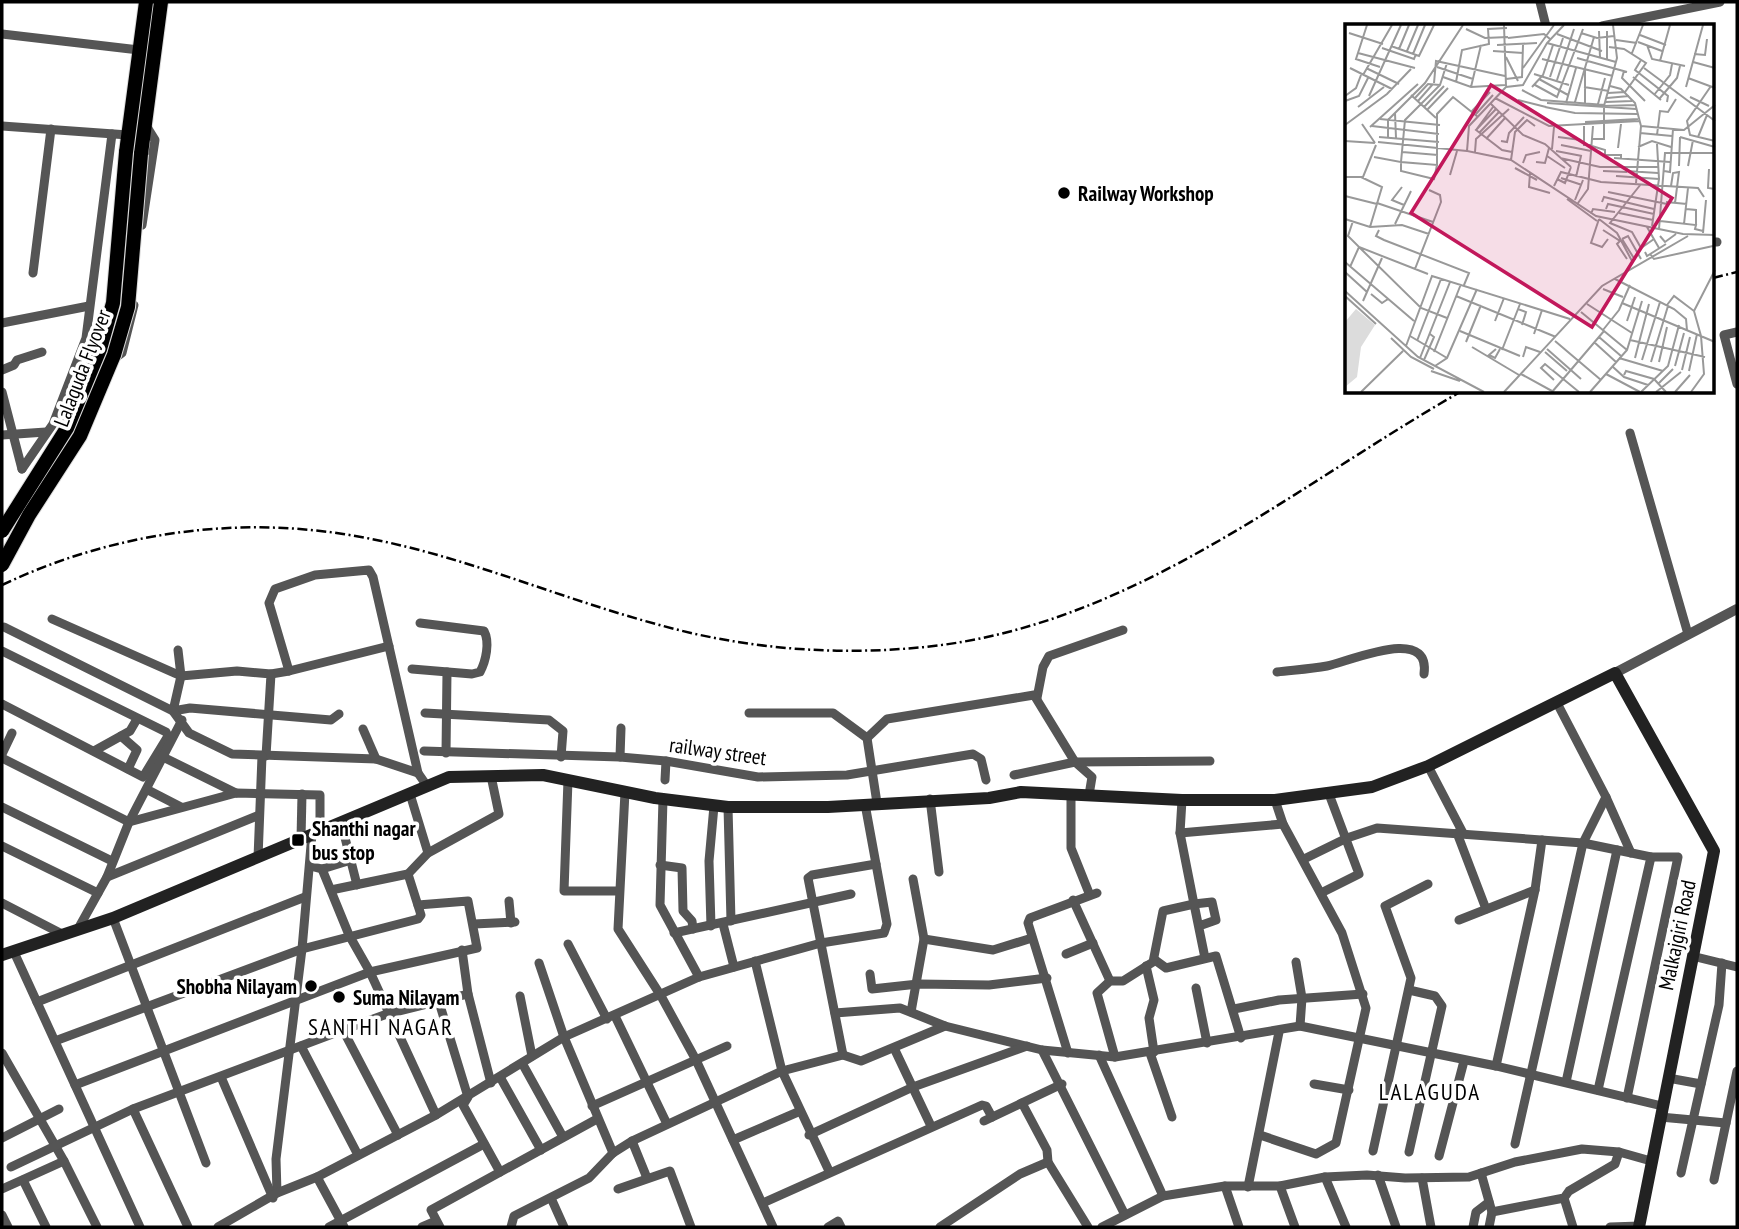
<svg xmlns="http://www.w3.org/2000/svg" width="1739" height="1229" font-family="'PT Sans Narrow',sans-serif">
<rect width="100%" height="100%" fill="#fff"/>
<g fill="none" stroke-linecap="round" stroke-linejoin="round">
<defs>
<g id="primary">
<polyline points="126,152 146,2"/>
<polyline points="141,154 161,2"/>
</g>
</defs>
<use href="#primary" stroke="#dbdbdb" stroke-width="16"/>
<g stroke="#555" stroke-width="9">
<polyline points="1540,2 1546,26"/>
<polyline points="1602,26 1720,2"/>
<polyline points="2,34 139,50"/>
<polyline points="2,126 128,135"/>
<polyline points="142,225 155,140 145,124"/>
<polyline points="1713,242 1717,242"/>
<polyline points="33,273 51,129"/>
<polyline points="2,323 89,306"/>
<polyline points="1737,332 1724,335 1737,384"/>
<polyline points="114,359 122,353 134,305"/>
<polyline points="2,370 14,365 17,360 42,352"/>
<polyline points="2,392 22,469"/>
<polyline points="1630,433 1688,634"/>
<polyline points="2,435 46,432"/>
<polyline points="22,469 53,424 86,338 112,134"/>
<polyline points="52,619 181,676 173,711 190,708 331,720 339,714"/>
<polyline points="4,627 173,711 189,733 232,754 376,759 418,773"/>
<polyline points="178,650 181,676 237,671 271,674 266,756"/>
<polyline points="2,651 166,732 168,736 143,777 2,704"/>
<path d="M412,669L472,674L480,672C486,661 490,642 484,631L420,623"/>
<polyline points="289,671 389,646"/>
<path d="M1277,672C1294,670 1311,669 1327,666C1348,662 1431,624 1424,674"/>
<polyline points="271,674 289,671 269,603 275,589 315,575 369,570 373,577 418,773 427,786"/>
<polyline points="1037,698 1043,667 1049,656 1123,630"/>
<polyline points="425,713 549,720 563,731 561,757"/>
<polyline points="749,713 833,713 867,738 877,803"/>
<polyline points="363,729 376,759"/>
<polyline points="121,736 137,750 128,769"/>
<polyline points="867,738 887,719 1034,695 1075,762 1092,777 1089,795"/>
<polyline points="94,751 130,731 137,719"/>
<polyline points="424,751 620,757 666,761 758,777 847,775 973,754 981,759 986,780"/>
<polyline points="446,753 447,672"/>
<polyline points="2,754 12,733"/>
<polyline points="163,757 236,793"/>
<polyline points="620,757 621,728"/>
<polyline points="2,758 129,822 236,793 320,795 320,819 312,834 302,949 276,1159 277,1193"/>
<polyline points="1428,766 1463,833"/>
<polyline points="1014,775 1075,762 1210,761"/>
<polyline points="568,780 564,891 618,891"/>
<polyline points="665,780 666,761"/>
<polyline points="148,790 181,807"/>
<polyline points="625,792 618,929 661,996 696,1060 773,1227"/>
<polyline points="410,794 428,853"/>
<polyline points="1071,794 1071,848 1089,893"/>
<polyline points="1606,797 1631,853"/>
<polyline points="663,799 660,905 699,977"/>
<polyline points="930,799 939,872"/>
<polyline points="1182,800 1180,833 1283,824"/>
<polyline points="2,807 112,861"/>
<polyline points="728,807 731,921"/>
<polyline points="341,822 357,885"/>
<polyline points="1457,833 1486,909"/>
<polyline points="301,839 302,794"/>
<polyline points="2,846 98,893"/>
<polyline points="258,858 262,756"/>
<polyline points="1304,859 1347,838 1377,828 1583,843 1651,857 1598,1090"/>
<polyline points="660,865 682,868 683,911 692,921 693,929"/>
<polyline points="310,866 322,869 349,935 370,972 436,1115"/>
<polyline points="322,869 351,860"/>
<polyline points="107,877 257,816"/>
<polyline points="331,890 408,874 428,853 499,814 491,776"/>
<polyline points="1321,893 1359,874 1329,794"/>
<polyline points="1073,900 1110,981"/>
<polyline points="509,901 511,923"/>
<polyline points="2,903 62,934"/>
<polyline points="113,918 206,1163"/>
<polyline points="1459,920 1535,890"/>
<polyline points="474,924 515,922"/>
<polyline points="723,924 734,967"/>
<polyline points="711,926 709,861 714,806"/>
<polyline points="1199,926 1216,920 1212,902 1194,904 1205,958"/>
<polyline points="78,929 107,877 129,822 182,720"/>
<polyline points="674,933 851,894"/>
<polyline points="924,939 993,950 1032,938"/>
<polyline points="568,944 607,1019"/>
<polyline points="462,950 468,994 491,1083"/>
<polyline points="14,952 140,1227"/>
<polyline points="1066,954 1093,943"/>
<polyline points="1692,956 1737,967"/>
<polyline points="1155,960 1166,968 1216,956 1241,1038"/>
<polyline points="755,961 782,1071 829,1171"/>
<polyline points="1296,962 1302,998 1300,1026"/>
<polyline points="539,963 564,1037 613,1153"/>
<polyline points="1146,966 1154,1000 1149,1018 1154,1052"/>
<polyline points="870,974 872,989 918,984 989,985 1047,978"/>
<polyline points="1196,988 1207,1043"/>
<polyline points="1409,990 1435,996 1442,1006 1409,1152"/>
<polyline points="520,996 532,1056"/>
<polyline points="37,1002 305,897"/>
<polyline points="439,1002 468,1097 463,1105 500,1172"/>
<polyline points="1234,1009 1279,1000 1363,994"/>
<polyline points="911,1012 924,939 913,879"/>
<polyline points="835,1013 900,1008 945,1026 1042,1050 1115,1057 1300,1026 1496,1066 1662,1106"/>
<polyline points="615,1016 667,1124"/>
<polyline points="343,1030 398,1135"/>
<polyline points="55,1041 302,949 418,919 421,915 408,874"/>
<polyline points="301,1046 358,1155"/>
<polyline points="894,1048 931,1126"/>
<polyline points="1042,1050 1125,1215"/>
<polyline points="2,1053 64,1161 97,1227"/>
<polyline points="1068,1053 1028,923 1030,918 1097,893"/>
<polyline points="1150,1053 1172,1117"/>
<polyline points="843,1055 808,878 812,875 876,864"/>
<polyline points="1099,1055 1163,1196"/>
<polyline points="1115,1057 1097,993 1110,981 1123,981 1153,962 1163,911 1194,904 1180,833"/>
<polyline points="522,1063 563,1137"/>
<polyline points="1496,1066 1535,890 1542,840"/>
<polyline points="221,1077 273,1198"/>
<polyline points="500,1077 541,1150"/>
<polyline points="1668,1078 1701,1084"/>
<polyline points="1566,1082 1617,850"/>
<polyline points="1314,1084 1349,1090"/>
<polyline points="75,1085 370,972 477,948 468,901 418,905"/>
<polyline points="1627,1098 1678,857 1651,857"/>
<polyline points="1022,1103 1047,1150 1048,1162 1088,1227"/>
<polyline points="592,1106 727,1046"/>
<polyline points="133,1109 188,1227"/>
<polyline points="1660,1117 1726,1123"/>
<polyline points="984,1121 1062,1084"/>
<polyline points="809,1135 913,1087 1027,1046"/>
<polyline points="1260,1135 1316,1154 1336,1143 1366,1008 1342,933 1283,824 1275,800"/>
<polyline points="2,1138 59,1109"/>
<polyline points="733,1140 798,1112"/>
<polyline points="632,1141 647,1178"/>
<polyline points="1515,1144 1583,843 1606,797 1557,703"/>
<polyline points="1373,1151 1411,978 1385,906 1428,884"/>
<polyline points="1439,1156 1464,1061"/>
<polyline points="11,1167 133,1109 343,1030 387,1014 468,994"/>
<polyline points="1481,1173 1492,1212 1489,1227"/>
<polyline points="1681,1173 1719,1005 1722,963"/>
<polyline points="1378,1175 1396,1227"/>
<polyline points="317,1177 344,1227"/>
<polyline points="1325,1177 1346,1227"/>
<polyline points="1422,1178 1431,1227"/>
<polyline points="23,1180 46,1227"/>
<polyline points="1714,1180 1737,1071"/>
<polyline points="1225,1186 1239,1227"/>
<polyline points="1280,1186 1295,1227"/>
<polyline points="1248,1187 1279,1032"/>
<polyline points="2,1189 64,1161"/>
<polyline points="618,1189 670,1171 691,1227"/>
<polyline points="551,1198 564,1227"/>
<polyline points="1564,1198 1573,1227"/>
<polyline points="763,1203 982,1105 986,1106 992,1117"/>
<polyline points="1492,1212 1564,1198 1569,1191 1615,1164 1619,1152"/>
<polyline points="2,1215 8,1227"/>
<polyline points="218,1227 277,1193 317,1177 436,1115 564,1037 699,977 821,943 884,933 887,924 865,804"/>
<polyline points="329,1227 484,1144"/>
<polyline points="422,1227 436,1221"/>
<polyline points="440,1227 431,1210 597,1119"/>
<polyline points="511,1227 514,1216 589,1178 613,1153 632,1141 782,1071 843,1055 861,1061 945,1026"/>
<polyline points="828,1227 838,1221 841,1227"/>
<polyline points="940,1227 1020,1174 1048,1162"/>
<polyline points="1102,1227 1163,1196 1225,1186 1280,1186 1325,1177 1367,1175 1405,1178 1469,1177 1515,1162 1582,1149 1619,1152 1651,1161"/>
<polyline points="1473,1227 1476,1212 1489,1202"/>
<polyline points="1610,1227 1640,1226"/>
</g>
<polyline stroke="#555" stroke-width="10" points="1615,673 1737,609"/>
<polyline stroke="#222" stroke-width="12" points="2,955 113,918 449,777 543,775 655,798 728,807 828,807 989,798 1021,792 1182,800 1275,800 1372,787 1428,766 1615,673 1714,851 1639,1227"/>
<use href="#primary" stroke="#000" stroke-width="14"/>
<g stroke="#000" stroke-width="2.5" stroke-dasharray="10 3.5 2 3.5" stroke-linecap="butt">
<polyline points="1713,278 1737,272"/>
<path d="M2,585C107,535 227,516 343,534C450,550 552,596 656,624C744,649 835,656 925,647C1130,626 1288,491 1460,392"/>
</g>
<defs>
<g id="primary-bridge">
<polyline points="2,531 67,428 100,349 113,303 126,152"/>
<polyline points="2,565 29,515 80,436 114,355 128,307 141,154"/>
</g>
</defs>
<use href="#primary-bridge" stroke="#dbdbdb" stroke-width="16" stroke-linecap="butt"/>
<use href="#primary-bridge" stroke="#000" stroke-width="14"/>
</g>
<g fill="#000" stroke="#fff" stroke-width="2.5">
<circle cx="1064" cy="193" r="7"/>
<rect x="291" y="833" width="14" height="14" rx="3.5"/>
<circle cx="311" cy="986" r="7"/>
<circle cx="339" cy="997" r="7"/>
</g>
<g text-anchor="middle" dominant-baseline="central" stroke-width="7" stroke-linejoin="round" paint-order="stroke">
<g font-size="21" font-weight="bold" fill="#000" stroke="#fff" text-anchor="start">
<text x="1078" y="193">Railway Workshop</text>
<text x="312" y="828">Shanthi nagar<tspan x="312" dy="24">bus stop</tspan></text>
<text x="297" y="986" text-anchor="end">Shobha Nilayam</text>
<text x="353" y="997">Suma Nilayam</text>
</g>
<g font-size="21" fill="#000" stroke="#fff">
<text transform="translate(82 368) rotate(-69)">Lalaguda Flyover</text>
<text transform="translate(718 751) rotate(8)">railway street</text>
<text transform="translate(1677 935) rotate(-78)">Malkajgiri Road</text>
</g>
<g font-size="23" letter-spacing="2" fill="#000" stroke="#fff">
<text x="381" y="1026">SANTHI NAGAR</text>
<text x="1430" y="1091">LALAGUDA</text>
</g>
</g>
<g transform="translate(1345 24)">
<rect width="369" height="369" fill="#fff"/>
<path d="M11,285L30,301L16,323L12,353L0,363V298Z" fill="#dcdcdc"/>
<path fill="none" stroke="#999" stroke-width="2" d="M22,1L11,35L35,43M159,1L161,62M219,1L202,19L178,61L161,63L124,102L122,127L166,136L251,192L338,210L370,211M121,5L140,14L163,13M254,7L255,34M262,7V36M4,9L38,20M236,9L252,14L269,12M212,10L257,27M295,11L321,21M163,14L199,10L205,15M271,16L292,19M293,18L317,27M202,19L271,38M152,21L192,19M302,21L307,35L340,42M46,22L74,32L89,1M37,24L69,35L71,30M54,25L64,1M62,27L73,1M148,27L178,29M13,29L70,44M287,29L298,1M68,30L80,1M349,30L360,31L362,15M161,33L173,57M232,34L282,48M197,35L268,52M296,36L290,46L323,72L322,78M315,37L325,1M348,38L370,44M102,39L95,61L60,96L56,138L92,141V90L108,73L133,93M92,43L128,55M5,44L47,65M21,44L54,60M178,44L209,1M299,44L370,97M279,47L277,54L300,77M189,50L224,61M18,51L47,1M98,53L126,63L160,61M205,53L218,14M288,53L316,76M343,54L370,64M161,55L177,53L178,21M194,55L223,71M212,56L229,5M111,58L117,26L144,20L143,5L162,4M89,59L91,37L160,52M190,61L212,73L238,5M265,62L276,65L290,79L296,102L291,159M366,62L342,97L345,111L370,117M126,63L136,21M187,63L198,51L208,21M239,63L264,67M341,63L358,1M177,66L196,76L260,81M263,69L280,68L301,39L279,25L264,23M66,71L91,94M309,71L325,51L327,40M0,72L11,64L16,51M24,72L56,1M345,73L364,82M70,74L83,60L95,61M150,74L204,102L294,97M262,74L284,72M315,74L332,54L335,42M173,76L201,83M0,77L14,72L23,54M73,77L88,60M230,78L249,13M261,78L287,77M202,79L291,85M221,79L231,44M240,79V46M146,80L178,111L200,120L226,143M253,80L260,54M259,82L290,81M13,83L39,63M79,83L99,62M200,83L230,89L292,90M151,85L131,106L157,126L167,128M82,86L103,64M127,87L145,68M50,89L51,114M131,90L148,71M35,95L95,101M240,98L293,95M17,100L30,119M0,101L42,70L66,45M27,102L94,110M239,102V121H247M259,102V82L272,34L268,1M296,102L339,106L370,81M25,103L73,60M131,106L148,83M134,109L154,88M295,109L327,112M312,111L315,87L323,88L331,75M34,113L94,118M43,113V96L80,59L118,1M213,113L236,116M335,113L370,123M353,113L362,91M141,115L160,94M247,115H259V102M0,117L30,119M156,117L162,118L164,109L179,93M33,118L122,127M216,121L246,127M247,122L260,126V131H276V135M293,123L307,117L326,123M273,124L276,100M207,125L209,103M211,127L237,132M57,128L93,131M130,128L131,115L164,85M202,132L220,144M29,133L56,138V147L89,155L92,141M215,134L255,143H314M269,134L325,138M166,136L170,108L182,96L190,102M191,138L200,139L204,124M178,139L181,131L195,128M334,142L335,113M343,142L348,116M170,144L192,156M364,145L363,164L370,165M258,147L281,148V142M281,147L313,149M319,147L325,148L328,105M185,149L184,163L205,169M105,151L112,127M271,152L314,155M0,153H18L31,121M16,153L37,163L25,203M231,153L236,132M216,154L237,161M212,155L220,159L226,143M296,160L265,199L287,208L296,224L309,215M209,162L216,148L256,158L353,164L359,173M326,162L328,149L334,148L330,179M57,163L47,176L59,181M263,168L322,180M0,172L32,180M222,175L252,197M230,176L238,156M257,178L259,173L309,185M321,178L342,180M32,179L88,198M233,179L243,165L248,102M261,185L263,180L309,190M341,185L351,186V201M274,189L308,196M246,190L248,185L270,188M0,195L25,203L57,201L84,210M254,195L272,209L287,237M254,195L246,219L257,223L263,215M8,197L3,212L14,223L83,250M315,197L351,201L350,205L358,207M50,200L66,167M339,200L343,164M307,202L314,155L312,120M302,203L314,224M314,205L320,129H370M34,206L31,212L39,216L124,249L119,261M258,206L275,217L272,220L282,235M358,209L361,176M315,212L320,218L331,210M277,215L283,212L296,235M277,215L290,236M300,228L302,232L321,220M305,230L309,235L368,222M0,238L69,297M5,243L14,223L76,284L102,294M70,245L96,178L95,171L84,166M0,248L22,268M270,255L329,285L341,295L342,306M258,265L278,273M0,267L73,333L139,368M26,270L37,279L43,275M0,272L31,300M111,272L211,313M18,277L37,234M277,279L370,318M242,280L287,309M322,281L329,272L349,287L356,312L359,350L346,368M173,285L181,288L177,301M349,287L370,246M236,288L282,326M150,297L159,274M282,297L290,273M258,306L274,286L285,261M115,307L175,332M189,310L197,286M65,312L102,334M254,313L276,332M46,314L66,333L89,345M285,316L360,333M72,317L96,255M210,317L256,356M121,318L136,281M249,318L271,338M61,322L87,252L225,295M127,323L174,351M151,325L144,331L150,334L155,325M202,325L236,355M157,326L175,280M89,328L116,260M200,328L222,347M178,333L181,323L195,328M75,334L105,258M274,334L318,347M290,334L304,280M79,336L89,313L85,310M297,336L315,278M306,338L323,282M314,338L322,303M90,342L102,334L132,265M330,342L339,309M268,343L279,353L303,361M337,346L345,313M86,347L115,357M344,347L352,310M176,350L207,367M261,350L295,368M279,351L281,347L309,355L321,368M209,356L196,344L200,340L234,368M313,360L328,345M16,368L58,327M159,368L257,262L343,212M207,368L259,307M245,368L282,326L297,277M296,368L323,342L334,301M311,368L336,348M330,368L345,351"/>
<path fill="#c2185b" fill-opacity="0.15" stroke="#c2185b" stroke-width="3.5" d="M146,61L327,174L247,303L66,189Z"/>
<rect width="369" height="369" fill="none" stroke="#000" stroke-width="3.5"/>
</g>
<rect width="1739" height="1229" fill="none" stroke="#000000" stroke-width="7"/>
</svg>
